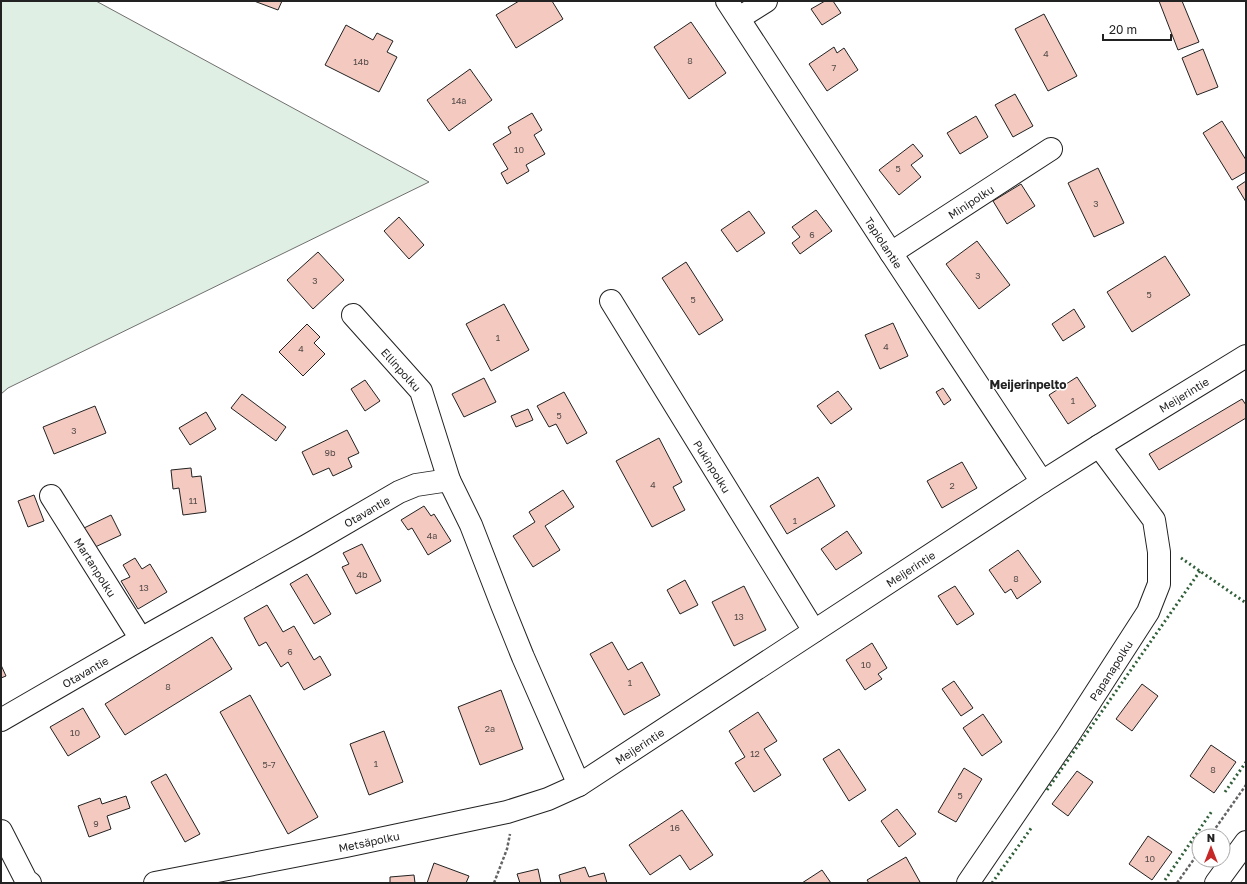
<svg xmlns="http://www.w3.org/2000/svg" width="1247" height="884" font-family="'Golos Text',sans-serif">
<rect width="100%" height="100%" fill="#fff"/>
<polygon fill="#e0efe3" stroke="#6f6f6f" points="1,1 96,1 429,182 8,388 1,394"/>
<g fill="#f3c9c0" stroke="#222">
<polygon points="254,1 282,1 278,10"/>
<polygon points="519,1 552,1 563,19 516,48 496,15"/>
<polygon points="825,1 833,1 841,13 822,25 811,9"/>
<polygon points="1159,1 1182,1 1199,42 1178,50"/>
<polygon points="1044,14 1077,76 1048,91 1015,29"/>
<polygon points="691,22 726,73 689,99 654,47"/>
<polygon points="346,25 373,40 377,33 393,41 387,52 397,57 379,92 325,65"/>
<polygon points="834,47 837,53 844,48 858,70 827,91 809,64"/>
<polygon points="1203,49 1218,87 1197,95 1182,58"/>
<polygon points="470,69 492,100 449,131 427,100"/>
<polygon points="1015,94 1033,126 1013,137 995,105"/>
<polygon points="532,113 542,130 534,135 545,154 526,165 529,171 507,184 501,173 508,169 493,144 511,133 508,127"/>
<polygon points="976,116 988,137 960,154 947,133"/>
<polygon points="1222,121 1246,160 1246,172 1232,180 1203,133"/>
<polygon points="913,144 923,156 911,165 921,177 899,195 879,170"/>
<polygon points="1098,168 1124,223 1094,237 1068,183"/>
<polygon points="1246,181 1246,202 1237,187"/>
<polygon points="1021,184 1035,206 1007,224 993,201"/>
<polygon points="816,210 832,231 800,254 792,243 800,237 792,227"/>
<polygon points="749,211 765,233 737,252 721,230"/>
<polygon points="399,217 424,245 409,259 384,231"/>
<polygon points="977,241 1010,285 979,309 946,264"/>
<polygon points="318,252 344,280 313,309 287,280"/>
<polygon points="1165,256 1190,295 1132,332 1107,292"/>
<polygon points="686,262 723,320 699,335 662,278"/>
<polygon points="504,304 529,350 491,371 466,324"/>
<polygon points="1074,309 1085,327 1063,341 1052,324"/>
<polygon points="893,323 908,356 880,369 865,335"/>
<polygon points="307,324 320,337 314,343 325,354 303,376 279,352"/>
<polygon points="1077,377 1096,406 1068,424 1049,395"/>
<polygon points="484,378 496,402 464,417 452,394"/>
<polygon points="365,380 380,401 365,411 351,389"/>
<polygon points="943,388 951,400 944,405 936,392"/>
<polygon points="838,391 852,409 831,424 817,406"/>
<polygon points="564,392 587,433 567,444 556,424 549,427 537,406"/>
<polygon points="242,394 286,427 276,441 231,408"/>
<polygon points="1242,399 1246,405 1246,418 1159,470 1149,454"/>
<polygon points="95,406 106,433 54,454 43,427"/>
<polygon points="528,409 533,420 516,427 511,416"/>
<polygon points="206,412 216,429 190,445 179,428"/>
<polygon points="347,430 359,453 348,458 352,467 333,476 329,468 313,475 302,452"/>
<polygon points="659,438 682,482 673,487 685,510 652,527 616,461"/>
<polygon points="962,462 977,488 942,508 927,481"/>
<polygon points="191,468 192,477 201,476 206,512 183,515 179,488 173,489 171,470"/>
<polygon points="818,477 835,506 787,534 770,506"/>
<polygon points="563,490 574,507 545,526 560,550 533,567 513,536 535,522 529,512"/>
<polygon points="34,495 44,521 28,527 18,501"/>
<polygon points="424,506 431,516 434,514 451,541 428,555 412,528 408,530 401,520"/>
<polygon points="111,515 121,535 93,548 84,528"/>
<polygon points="847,531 862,553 836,570 821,549"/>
<polygon points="362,544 381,581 356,594 342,567 349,564 343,553"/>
<polygon points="1018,550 1041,582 1017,599 1011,589 1005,593 989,570"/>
<polygon points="135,558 142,569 150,564 167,592 138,609 121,581 130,577 123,565"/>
<polygon points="307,574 331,614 314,624 290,584"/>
<polygon points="685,580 698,605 680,614 667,590"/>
<polygon points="744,586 766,630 734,646 712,602"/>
<polygon points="955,586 974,614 957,625 938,596"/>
<polygon points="267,605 283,632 294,626 314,660 320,656 331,675 304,690 288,662 281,667 266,642 259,646 244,618"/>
<polygon points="212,637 232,669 125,735 105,704"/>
<polygon points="612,642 628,670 642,662 660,695 624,715 590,654"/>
<polygon points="872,643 887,668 878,674 882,679 865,690 846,660"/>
<polygon points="1,665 6,676 1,678"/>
<polygon points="954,681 973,708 961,716 942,689"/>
<polygon points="1142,684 1158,696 1132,731 1116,719"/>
<polygon points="501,690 523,749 480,765 458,707"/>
<polygon points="250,695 318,817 288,834 220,712"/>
<polygon points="83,708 100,737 68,756 50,727"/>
<polygon points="758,712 777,741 764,749 781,775 754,792 735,763 745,757 729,731"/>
<polygon points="983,714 1002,742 982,756 963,728"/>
<polygon points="384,731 403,782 369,795 350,744"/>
<polygon points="1211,745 1236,762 1214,793 1190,776"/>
<polygon points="839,749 866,790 849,801 823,759"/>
<polygon points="964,768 982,779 956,822 938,812"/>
<polygon points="1077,771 1093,782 1068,816 1052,804"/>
<polygon points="166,774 200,834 185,842 151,782"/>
<polygon points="126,796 130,808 107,816 111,829 89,837 78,806 100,798 102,804"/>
<polygon points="897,809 916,834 899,847 881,821"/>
<polygon points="682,810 713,855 690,870 680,855 650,875 629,845"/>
<polygon points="1148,836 1172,852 1152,880 1129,864"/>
<polygon points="906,857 920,882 918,883 869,883 867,880"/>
<polygon points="434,863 469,876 466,883 427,883"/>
<polygon points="585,867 589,877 604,873 607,883 561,883 559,875"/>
<polygon points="538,869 541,883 520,883 517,874"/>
<polygon points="822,870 831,883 802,883"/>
<polygon points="414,875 415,883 390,883 390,877"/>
</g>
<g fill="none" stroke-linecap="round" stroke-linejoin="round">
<defs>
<g id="minor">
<path id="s1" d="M727,1L891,253L1042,482"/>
<polyline points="739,18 766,1"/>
<path id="s2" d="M891,253L1051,149"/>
<path id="s3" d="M611,301L814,631"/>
<path id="s4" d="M353,315L421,391L449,480"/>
<path id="s5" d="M51,496L141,639"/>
<path id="s6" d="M1,720L141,639L308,545L399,492L416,485L449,480L471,525L502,605L523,657L579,785"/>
<polyline points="1,831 26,880 30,883"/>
<path id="s7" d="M155,883L346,846L507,812L548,799L579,785L1042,482L1099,446L1246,356"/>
<path id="s8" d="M968,883L1068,736L1148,612L1159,584V552L1154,520L1099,446"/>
</g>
<polyline id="major" points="1216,883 1246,842"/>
</defs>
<use href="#minor" stroke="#222" stroke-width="24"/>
<use href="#major" stroke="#222" stroke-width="24"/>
<g stroke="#646464" stroke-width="2.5" stroke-dasharray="3 2" stroke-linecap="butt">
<polyline points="1210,836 1246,785"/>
<polyline points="494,883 507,849 510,834"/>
<polyline points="1177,883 1199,852"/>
</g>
<use href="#minor" stroke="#fff" stroke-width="22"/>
<use href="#major" stroke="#fff" stroke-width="22"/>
<g stroke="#2f5e38" stroke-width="3" stroke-dasharray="2 3" stroke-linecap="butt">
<polyline points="1181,558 1246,603"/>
<polyline points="1047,790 1200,571"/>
<polyline points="1225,792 1246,762"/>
<polyline points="1165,880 1212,811"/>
<polyline points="992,883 1032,827"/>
</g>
</g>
<g text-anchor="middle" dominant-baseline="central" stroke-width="3" stroke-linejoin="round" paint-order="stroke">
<g font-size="9" fill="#564c4a">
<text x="1046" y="53">4</text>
<text x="690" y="60">8</text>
<text x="361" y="61">14b</text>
<text x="834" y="67">7</text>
<text x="459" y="100">14a</text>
<text x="519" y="149">10</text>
<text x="898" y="168">5</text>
<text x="1096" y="203">3</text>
<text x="812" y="234">6</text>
<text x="978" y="275">3</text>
<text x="315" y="280">3</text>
<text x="1149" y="294">5</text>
<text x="693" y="299">5</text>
<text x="498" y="337">1</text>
<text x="886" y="346">4</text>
<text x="301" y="348">4</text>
<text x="1073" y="400">1</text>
<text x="559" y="415">5</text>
<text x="74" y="430">3</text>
<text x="330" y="452">9b</text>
<text x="653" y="484">4</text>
<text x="952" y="485">2</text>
<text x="193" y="500">11</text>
<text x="795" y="520">1</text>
<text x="432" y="535">4a</text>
<text x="362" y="574">4b</text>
<text x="1016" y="578">8</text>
<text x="144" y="587">13</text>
<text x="739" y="616">13</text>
<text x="290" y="651">6</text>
<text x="866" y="664">10</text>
<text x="630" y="682">1</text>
<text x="168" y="686">8</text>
<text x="490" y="728">2a</text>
<text x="75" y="732">10</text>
<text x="755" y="753">12</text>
<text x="376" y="763">1</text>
<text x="269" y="764">5-7</text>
<text x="1213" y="769">8</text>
<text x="960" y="795">5</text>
<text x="96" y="823">9</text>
<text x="675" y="827">16</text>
<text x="1150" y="858">10</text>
</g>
<g font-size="11" fill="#222" stroke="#fff">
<text stroke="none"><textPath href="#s2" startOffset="95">Minipolku</textPath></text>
<text stroke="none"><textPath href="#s1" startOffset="288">Tapiolantie</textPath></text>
<text stroke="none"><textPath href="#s4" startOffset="73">Ellinpolku</textPath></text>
<text stroke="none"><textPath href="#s7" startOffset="1156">Meijerintie</textPath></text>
<text stroke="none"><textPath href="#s3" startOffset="194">Pukinpolku</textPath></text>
<text stroke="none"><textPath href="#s6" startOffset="421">Otavantie</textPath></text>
<text stroke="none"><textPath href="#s5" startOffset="84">Martanpolku</textPath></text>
<text stroke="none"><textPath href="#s7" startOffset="832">Meijerintie</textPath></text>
<text stroke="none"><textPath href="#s8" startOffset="256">Papanapolku</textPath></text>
<text stroke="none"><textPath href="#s6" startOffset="97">Otavantie</textPath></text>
<text stroke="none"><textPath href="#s7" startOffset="508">Meijerintie</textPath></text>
<text stroke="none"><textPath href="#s7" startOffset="218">Metsäpolku</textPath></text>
</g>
<g font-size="12" font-weight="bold" fill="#222" stroke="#fff">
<text x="1028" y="384">Meijerinpelto</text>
</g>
</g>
<rect width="1247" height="884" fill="none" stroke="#222222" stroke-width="4"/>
<g transform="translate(1211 848)"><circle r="19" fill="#ffffff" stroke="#a7a7a7"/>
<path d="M0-3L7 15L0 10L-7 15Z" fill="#c62828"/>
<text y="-6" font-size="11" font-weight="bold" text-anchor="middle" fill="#222222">N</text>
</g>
<path d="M1103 34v6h68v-6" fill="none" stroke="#222222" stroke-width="2"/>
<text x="1109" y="34" font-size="12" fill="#222222" stroke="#ffffff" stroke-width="3" paint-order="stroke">20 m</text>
</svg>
